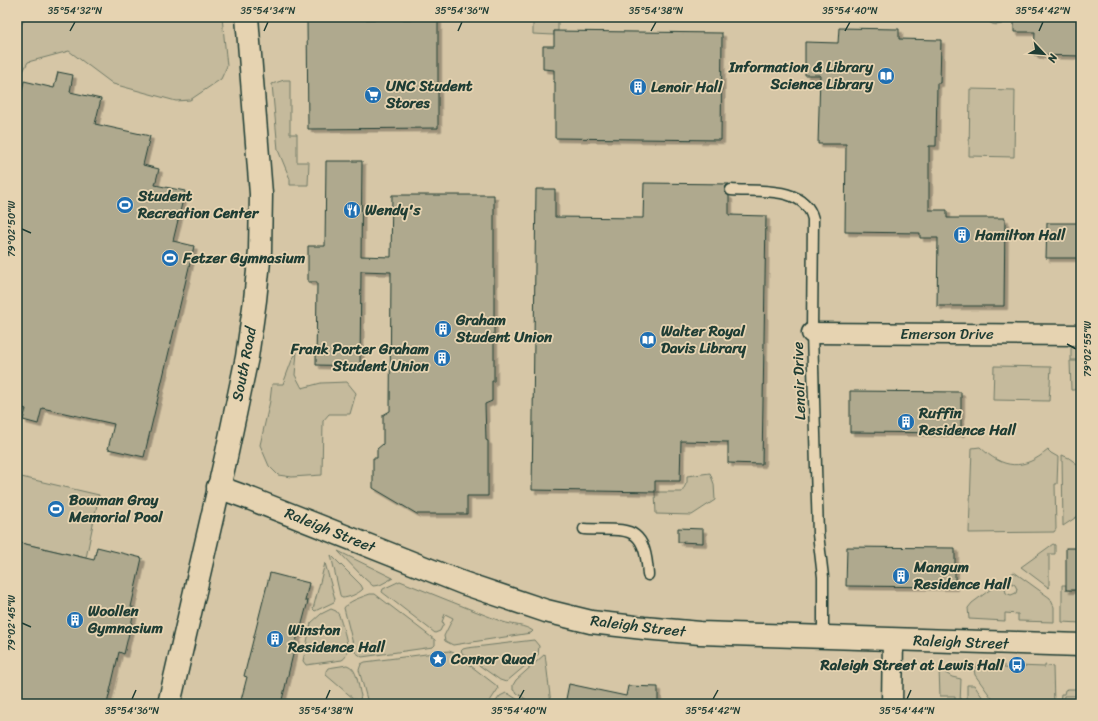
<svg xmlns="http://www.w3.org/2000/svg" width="1098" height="721" font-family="Sriracha,sans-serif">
<defs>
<filter id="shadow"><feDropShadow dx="3.5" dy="3.5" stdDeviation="0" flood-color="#0004"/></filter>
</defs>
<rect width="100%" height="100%" fill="#e6d3b1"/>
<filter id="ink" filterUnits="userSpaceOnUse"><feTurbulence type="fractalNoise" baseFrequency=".025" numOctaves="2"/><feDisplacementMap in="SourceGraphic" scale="8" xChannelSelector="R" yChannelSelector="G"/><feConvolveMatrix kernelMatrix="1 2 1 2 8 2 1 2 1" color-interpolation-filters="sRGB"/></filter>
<g filter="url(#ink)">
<rect fill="#d6c6a6" x="17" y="17" width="1064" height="687"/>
<g fill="#c5ba9c" stroke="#727c68" fill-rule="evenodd">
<polygon points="27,17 222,17 227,66 221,79 190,100 176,101 113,84 69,51 28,62 17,83 17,30"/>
<polygon points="533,17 558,17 558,31 554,31 554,35 533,34"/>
<path d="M986,17H1006L1002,24C994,26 989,24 986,17Z"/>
<polygon points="284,80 290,80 290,134 297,134 297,162 309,162 308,185 290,185 290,179 278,150 272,84"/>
<polygon points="970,89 1015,90 1014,157 969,156"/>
<rect x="1071" y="348" width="10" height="12"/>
<polygon points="297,352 295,375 302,388 321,383 347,382 356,393 350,414 329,414 323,421 322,475 292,477 278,475 269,466 260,445 270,401 272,384 283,384 292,360"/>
<polygon points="1070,361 1081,361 1081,385 1074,390 1071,390"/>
<polygon points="994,366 1051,367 1049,401 993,400"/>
<path d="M980,447C1003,469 1023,471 1048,450L1051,453L1058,457L1057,484H1055L1056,529L1054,532L969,533L972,448Z"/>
<polygon points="1062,455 1069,458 1081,467 1081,514 1063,526"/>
<polygon points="710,473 714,484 715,500 692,515 656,514 655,492 682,492 687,482 687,476"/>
<polygon points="17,476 99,495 86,558 17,542"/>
<polygon points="1053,544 1055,545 1055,554 1049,554 1049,588 1021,567"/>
<polygon points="338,551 393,578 380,585 373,586 364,578"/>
<path d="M331,555L361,585L363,589C358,594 348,598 342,598L340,595Z"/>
<polygon points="325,563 335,599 334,602 315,611 313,609"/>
<path d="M1014,572L1050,598L1054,607V622L1018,621V614L1005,613V621L969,619L968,608L972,603ZM1012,583L1015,585L1017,589L1016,593L1011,595L1006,593L1005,589L1008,584Z"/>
<path d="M400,581C435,595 469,609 503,622C512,625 525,625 533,631L531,633L453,645L445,641L444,636L453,618L445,614L442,622L444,623L440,631L435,633L382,592L383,589Z"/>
<polygon points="1062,585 1066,585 1066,590 1081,590 1081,623 1062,622"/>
<path d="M370,594H375L435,640V645L433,647L362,657L355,652L344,608C348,601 362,597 370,594Z"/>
<path d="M331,609L336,611L339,615C342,626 354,654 342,660L306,665L303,661L311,623L321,614Z"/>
<polygon points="534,640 539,646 538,655 506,682 500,680 463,654 461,651 463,649 467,648"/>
<polygon points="449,651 454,653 497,686 498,689 488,704 368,703 359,670 361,664 365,662"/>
<polygon points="545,654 551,704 532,704 513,690 513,685 516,680"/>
<polygon points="979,664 1004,665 1004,668 1017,669 1018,666 1044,667 1045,667 1045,665 1053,667 1054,704 996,704 975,675 974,669 976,669 976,666"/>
<path d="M347,665C358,668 358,687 361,696L360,699L358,700L354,699L326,675V671L328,668Z"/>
<polygon points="939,669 952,677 961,679 960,704 955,704 955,696 940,696"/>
<polygon points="967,685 974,685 987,704 967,704"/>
<polygon points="1068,689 1081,689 1081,696 1064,696 1063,702 1060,702 1061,694 1064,694 1065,690"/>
<polygon points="506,693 509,694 524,704 494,704 500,696"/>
</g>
<g fill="#afa98e" stroke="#1f3d34" filter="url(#shadow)">
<polygon points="1014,17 1081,17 1081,56 1034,55 1035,32 1014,32"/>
<polygon points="438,19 438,128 308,129 307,20"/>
<polygon points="839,28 899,29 899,39 941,40 940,83 937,83 936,146 929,146 929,210 947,210 947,218 1005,218 1004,306 937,306 938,238 920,238 920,233 845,232 846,144 818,144 820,75 805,75 805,42 838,43"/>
<polygon points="554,31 722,33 721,140 555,138 555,82 554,82 554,70 543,69 543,46 554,46"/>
<polygon points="58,72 73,75 70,92 101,99 95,124 150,136 143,165 159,169 155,185 185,191 173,241 194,246 144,457 108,449 114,424 42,408 38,424 23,420 26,409 17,406 17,112 24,81 54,88"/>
<polygon points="326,161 362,161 361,256 391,257 392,195 494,195 494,381 492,381 492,401 485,404 486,440 488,441 488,496 467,496 467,514 417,514 373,488 373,458 377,458 377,449 383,444 383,415 390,411 391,272 361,271 360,366 316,365 317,282 308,282 308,246 325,246"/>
<polygon points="644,183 729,184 726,186 725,190 725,193 729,196 729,215 766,216 762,464 728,463 728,442 681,441 680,481 655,481 655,492 532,490 536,189 555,189 555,217 643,218"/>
<polygon points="1047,223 1081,223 1081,258 1046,258"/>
<polygon points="850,391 961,392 961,433 850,432"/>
<polygon points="678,528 703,529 703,543 678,542"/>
<polygon points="17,542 94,560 97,547 142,558 131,607 135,608 124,654 119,652 107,704 17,704"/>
<polygon points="847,547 955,548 955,587 846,586"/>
<rect x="1066" y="548" width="15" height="42"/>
<polygon points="270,573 309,583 305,601 308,601 299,635 298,634 281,704 240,704 247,677 244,676"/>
<polygon points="569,684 626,696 628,686 658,687 658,704 565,704"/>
</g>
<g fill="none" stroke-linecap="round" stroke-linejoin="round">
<defs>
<g id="service">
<path d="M731,190C757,192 805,185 813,219L812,333L818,534L823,577V637"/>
<path d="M584,529C627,531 645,522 648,575"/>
</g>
<g id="minor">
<polyline points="812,333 1081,335"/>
<polyline points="892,704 893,640"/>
</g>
<polyline id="tertiary" points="218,487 251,499 463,583 546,611 591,622 644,628 700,633 1081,645"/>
<polyline id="secondary" points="169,704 226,457 247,357 255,300 260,251 261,194 247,17"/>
</defs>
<use href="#service" stroke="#1f3d34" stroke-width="13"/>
<use href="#minor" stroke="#1f3d34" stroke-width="23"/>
<use href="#tertiary" stroke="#1f3d34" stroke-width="25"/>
<use href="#secondary" stroke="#1f3d34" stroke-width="25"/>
<use href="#service" stroke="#e6d3b1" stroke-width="10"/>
<use href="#minor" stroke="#e6d3b1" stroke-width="20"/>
<use href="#tertiary" stroke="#e6d3b1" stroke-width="22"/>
<use href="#secondary" stroke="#e6d3b1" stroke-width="22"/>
</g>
</g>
<path fill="none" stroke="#1f3d34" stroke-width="1.5" d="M70,31L75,22M264,31L268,22M458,31L462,22M651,31L656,22M845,31L850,22M1039,31L1043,22M22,229L31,233M1067,344L1076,349M22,623L31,627M132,699L136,690M326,699L330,690M519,699L524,690M713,699L718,690M907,699L911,690"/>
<defs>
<symbol id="library-disc" viewBox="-11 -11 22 22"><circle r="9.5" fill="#1f6fb2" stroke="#e6d3b1"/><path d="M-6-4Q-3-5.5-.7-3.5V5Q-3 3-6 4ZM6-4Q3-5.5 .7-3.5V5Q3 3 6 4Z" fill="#fff"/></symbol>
<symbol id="building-disc" viewBox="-11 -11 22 22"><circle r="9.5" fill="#1f6fb2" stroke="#e6d3b1"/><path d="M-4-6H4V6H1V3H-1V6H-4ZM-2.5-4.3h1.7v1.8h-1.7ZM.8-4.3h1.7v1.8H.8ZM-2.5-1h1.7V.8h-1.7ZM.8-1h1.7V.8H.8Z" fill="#fff"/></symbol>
<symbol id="supermarket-disc" viewBox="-11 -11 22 22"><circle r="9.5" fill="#1f6fb2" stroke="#e6d3b1"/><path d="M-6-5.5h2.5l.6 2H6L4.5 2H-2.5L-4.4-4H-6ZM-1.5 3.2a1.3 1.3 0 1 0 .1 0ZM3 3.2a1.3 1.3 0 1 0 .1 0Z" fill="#fff"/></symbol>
<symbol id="stadium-disc" viewBox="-11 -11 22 22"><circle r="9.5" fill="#1f6fb2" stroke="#e6d3b1"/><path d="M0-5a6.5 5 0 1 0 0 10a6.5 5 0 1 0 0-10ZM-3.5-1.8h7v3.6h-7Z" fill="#fff"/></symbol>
<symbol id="restaurant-disc" viewBox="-11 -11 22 22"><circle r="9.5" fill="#1f6fb2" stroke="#e6d3b1"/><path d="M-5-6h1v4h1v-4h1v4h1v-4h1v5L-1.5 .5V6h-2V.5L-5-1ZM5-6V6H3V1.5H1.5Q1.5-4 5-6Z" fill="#fff"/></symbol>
<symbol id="sight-disc" viewBox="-11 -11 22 22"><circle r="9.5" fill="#1f6fb2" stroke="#e6d3b1"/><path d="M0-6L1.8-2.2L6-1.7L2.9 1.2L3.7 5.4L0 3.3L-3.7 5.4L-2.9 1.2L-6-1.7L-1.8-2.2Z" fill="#fff"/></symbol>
<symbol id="bus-disc" viewBox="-11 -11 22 22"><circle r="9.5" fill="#1f6fb2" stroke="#e6d3b1"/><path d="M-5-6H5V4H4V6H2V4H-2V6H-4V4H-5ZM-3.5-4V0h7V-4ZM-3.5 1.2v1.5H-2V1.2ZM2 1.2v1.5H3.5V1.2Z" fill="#fff"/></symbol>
</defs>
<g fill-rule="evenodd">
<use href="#library-disc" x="876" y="66" width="20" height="20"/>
<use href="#building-disc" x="628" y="77" width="20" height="20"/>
<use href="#supermarket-disc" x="363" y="85" width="20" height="20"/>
<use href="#stadium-disc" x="115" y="195" width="20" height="20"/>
<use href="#restaurant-disc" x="342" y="200" width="20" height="20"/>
<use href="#building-disc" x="952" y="225" width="20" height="20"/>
<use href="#stadium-disc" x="160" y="248" width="20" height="20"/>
<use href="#building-disc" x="433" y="319" width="20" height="20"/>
<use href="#library-disc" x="638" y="330" width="20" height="20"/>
<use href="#building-disc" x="432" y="348" width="20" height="20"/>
<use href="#building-disc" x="896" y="412" width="20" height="20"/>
<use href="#stadium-disc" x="46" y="499" width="20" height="20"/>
<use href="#building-disc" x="891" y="566" width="20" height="20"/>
<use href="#building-disc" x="65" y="610" width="20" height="20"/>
<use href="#building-disc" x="265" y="629" width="20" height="20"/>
<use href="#sight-disc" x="428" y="649" width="20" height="20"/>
<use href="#bus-disc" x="1007" y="655" width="20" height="20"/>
</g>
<g text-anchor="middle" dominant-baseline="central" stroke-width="3.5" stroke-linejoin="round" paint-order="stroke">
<g font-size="15" font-weight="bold" fill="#1f3d34" stroke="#e6d3b1" text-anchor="start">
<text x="873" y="67" text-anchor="end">Information &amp; Library<tspan x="873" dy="17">Science Library</tspan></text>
<text x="386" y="86">UNC Student<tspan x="386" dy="17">Stores</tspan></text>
<text x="651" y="87">Lenoir Hall</text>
<text x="138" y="196">Student<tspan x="138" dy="17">Recreation Center</tspan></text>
<text x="365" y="210">Wendy's</text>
<text x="975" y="235">Hamilton Hall</text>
<text x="183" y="258">Fetzer Gymnasium</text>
<text x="456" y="320">Graham<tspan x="456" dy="17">Student Union</tspan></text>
<text x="661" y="331">Walter Royal<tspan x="661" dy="17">Davis Library</tspan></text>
<text x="429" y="349" text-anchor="end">Frank Porter Graham<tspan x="429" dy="17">Student Union</tspan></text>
<text x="919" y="413">Ruffin<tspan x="919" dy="17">Residence Hall</tspan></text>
<text x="69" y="500">Bowman Gray<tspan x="69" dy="17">Memorial Pool</tspan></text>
<text x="914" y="567">Mangum<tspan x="914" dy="17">Residence Hall</tspan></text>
<text x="88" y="611">Woollen<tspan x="88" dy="17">Gymnasium</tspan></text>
<text x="288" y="630">Winston<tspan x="288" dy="17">Residence Hall</tspan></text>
<text x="451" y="659">Connor Quad</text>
<text x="1004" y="665" text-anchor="end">Raleigh Street at Lewis Hall</text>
</g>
<g font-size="15" fill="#1f3d34" stroke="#e6d3b1">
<text x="947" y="334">Emerson Drive</text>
<text transform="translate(244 364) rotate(-79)">South Road</text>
<text transform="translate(799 381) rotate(-92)">Lenoir Drive</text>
<text transform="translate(330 530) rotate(22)">Raleigh Street</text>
<text transform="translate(638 626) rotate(7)">Raleigh Street</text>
<text transform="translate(961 642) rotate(2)">Raleigh Street</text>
</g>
</g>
<rect width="1098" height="721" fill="none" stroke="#e6d3b1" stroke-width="44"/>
<g transform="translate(1044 54) rotate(116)" stroke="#e6d3b1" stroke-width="3" paint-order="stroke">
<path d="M0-3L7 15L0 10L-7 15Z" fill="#1f3d34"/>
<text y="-6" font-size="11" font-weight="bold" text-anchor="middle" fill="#1f3d34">N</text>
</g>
<rect x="22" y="22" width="1054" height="677" fill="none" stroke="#1f3d34" stroke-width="1.5"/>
<g font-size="10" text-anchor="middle" fill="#1f3d34">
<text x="75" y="14">35°54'32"N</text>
<text x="268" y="14">35°54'34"N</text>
<text x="462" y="14">35°54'36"N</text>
<text x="656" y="14">35°54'38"N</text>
<text x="850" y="14">35°54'40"N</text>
<text x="1043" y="14">35°54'42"N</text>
<text transform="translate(11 229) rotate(-90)" y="4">79°02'50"W</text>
<text transform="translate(1087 349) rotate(-90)" y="4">79°02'55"W</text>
<text transform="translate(11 623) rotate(-90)" y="4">79°02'45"W</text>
<text x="132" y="714">35°54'36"N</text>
<text x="326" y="714">35°54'38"N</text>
<text x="519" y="714">35°54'40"N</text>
<text x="713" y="714">35°54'42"N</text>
<text x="907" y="714">35°54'44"N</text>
</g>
</svg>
